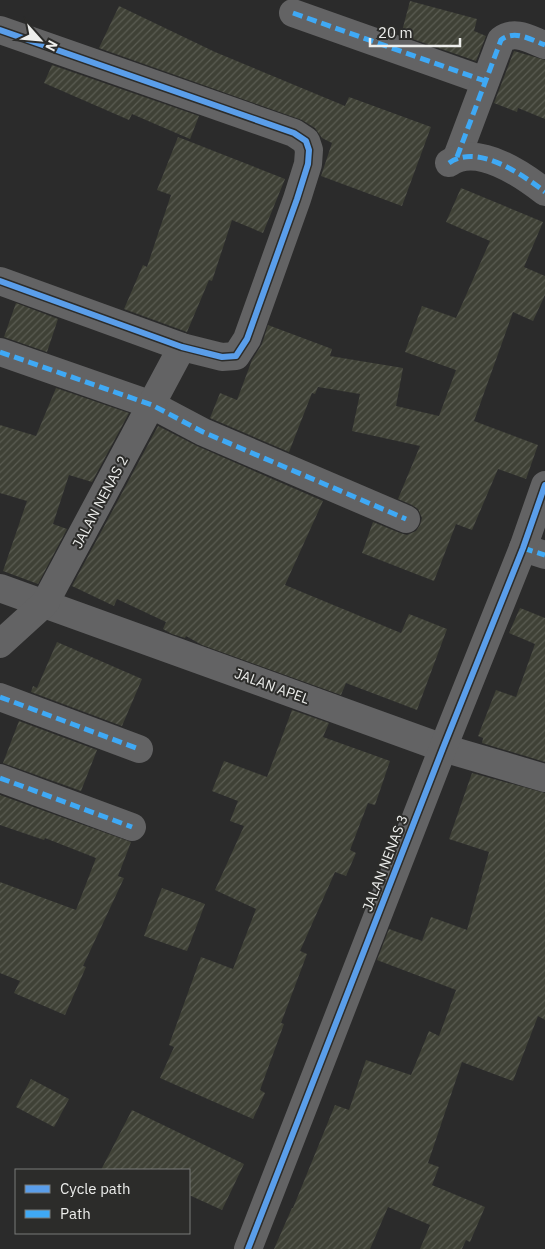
<svg xmlns="http://www.w3.org/2000/svg" width="545" height="1249" font-family="'IBM Plex Sans',sans-serif">
<defs>
<pattern id="building-hatch" width="6" height="6" patternUnits="userSpaceOnUse" patternTransform="scale(1.25)"><rect width="6" height="6" fill="#3f4136"/><path d="M-1 1l2-2M0 6l6-6M5 7l2-2" fill="none" stroke="#5b5d53"/></pattern>
</defs>
<rect width="100%" height="100%" fill="#2b2b2b"/>
<g fill="url(#building-hatch)">
<polygon points="410,1 477,19 474,31 486,36 476,61 401,35"/>
<polygon points="119,6 215,52 345,106 349,97 431,127 402,206 321,176 332,143 322,138 315,128 302,120 99,48"/>
<polygon points="514,51 545,60 545,119 518,108 517,112 494,103"/>
<polygon points="52,65 199,116 190,139 132,114 129,120 44,83"/>
<polygon points="178,137 285,179 263,233 232,220 212,281 209,280 187,332 124,309 143,265 147,267 171,195 157,190"/>
<polygon points="461,188 543,222 524,267 545,276 545,295 533,321 513,312 474,421 538,445 526,479 498,469 472,530 456,524 434,581 362,553 373,522 400,533 407,535 416,531 420,525 422,518 418,509 412,505 398,499 420,446 352,431 360,394 318,387 315,394 312,393 289,452 210,418 220,393 237,400 252,360 262,344 268,325 332,349 330,356 403,368 396,406 439,416 456,370 405,352 422,306 456,318 490,241 446,222"/>
<polygon points="16,303 58,319 47,352 4,337"/>
<polygon points="56,388 129,413 92,482 69,475 53,524 67,529 38,584 3,571 27,501 0,493 0,425 36,436"/>
<polygon points="158,426 197,446 323,501 285,585 401,633 409,614 447,629 417,710 346,683 341,695 202,645 186,636 185,638 172,634 163,629 166,622 117,599 114,606 72,586"/>
<polygon points="520,608 545,618 545,762 482,743 483,738 478,736 496,690 516,697 535,644 509,633"/>
<polygon points="57,642 142,679 122,726 31,692 33,686 37,688"/>
<polygon points="292,710 329,723 323,737 390,761 375,805 368,803 350,850 356,853 346,876 335,872 300,951 307,954 281,1023 284,1024 260,1090 265,1093 253,1119 160,1078 174,1047 169,1045 201,957 233,969 256,909 215,890 244,826 230,821 238,801 212,791 224,761 267,777"/>
<polygon points="19,721 97,750 81,791 3,763"/>
<polygon points="472,773 545,793 545,1020 538,1016 513,1081 462,1062 428,1163 439,1167 432,1185 485,1207 470,1242 466,1240 462,1249 420,1249 430,1225 388,1207 370,1249 274,1249 292,1208 293,1208 335,1105 349,1110 366,1060 411,1075 429,1031 439,1036 456,990 377,960 389,929 422,941 431,917 467,930 489,852 449,839"/>
<polygon points="0,795 131,842 118,876 124,878 83,966 86,967 65,1015 14,993 20,981 0,973 0,882 76,910 96,858 45,838 44,840 0,825"/>
<polygon points="162,888 205,904 187,951 144,936"/>
<polygon points="31,1079 69,1099 54,1127 16,1107"/>
<polygon points="132,1110 244,1164 222,1210 189,1195 189,1170 101,1170"/>
</g>
<g fill="none" stroke-linecap="round" stroke-linejoin="round">
<g stroke="#636364" stroke-width="28">
<polyline points="293,13 485,81"/>
<polyline points="0,30 294,133 306,141 309,150 308,164 297,199 247,339 236,356 222,357 182,347 0,281"/>
<path d="M457,157L501,40C515,29 531,40 545,45"/>
<path d="M449,163C477,143 522,174 545,192"/>
<polyline points="0,352 152,405 203,432 406,519"/>
<polyline points="523,548 545,555"/>
<polyline points="0,588 443,748 545,778"/>
<polyline points="0,644 45,603 182,347"/>
<polyline points="0,697 139,749"/>
<polyline points="0,778 132,827"/>
<polyline points="248,1249 443,748 523,548 545,485"/>
</g>
<g stroke="#3fa9f5" stroke-width="5" stroke-dasharray="10 5" stroke-linecap="butt">
<polyline points="293,13 485,81"/>
<path d="M457,157L501,40C515,29 531,40 545,45"/>
<path d="M449,163C477,143 522,174 545,192"/>
<polyline points="0,352 152,405 203,432 406,519"/>
<polyline points="523,548 545,555"/>
<polyline points="0,697 139,749"/>
<polyline points="0,778 132,827"/>
</g>
<defs>
<g id="cycleway">
<polyline points="0,30 294,133 306,141 309,150 308,164 297,199 247,339 236,356 222,357 182,347 0,281"/>
<polyline points="248,1249 443,748 523,548 545,485"/>
</g>
</defs>
<use href="#cycleway" stroke="#2c2c2a" stroke-width="9"/>
<use href="#cycleway" stroke="#5a9eea" stroke-width="6"/>
</g>
<g text-anchor="middle" dominant-baseline="central" stroke-width="4" stroke-linejoin="round" paint-order="stroke">
<g font-size="14" fill="#edeeec" stroke="#2c2c2a">
<text transform="translate(100 502) rotate(-62)">JALAN NENAS 2</text>
<text transform="translate(272 686) rotate(20)">JALAN APEL</text>
<text transform="translate(385 863) rotate(-69)">JALAN NENAS 3</text>
</g>
</g>
<rect x="15" y="1169" width="175" height="65" fill="#2c2c2a" stroke="#797a78"/>
<rect x="25" y="1185" width="25" height="8" fill="#5a9eea" stroke="#797a78"/>
<text x="60" y="1194" font-size="15" fill="#edeeec">Cycle path</text>
<rect x="25" y="1210" width="25" height="8" fill="#3fa9f5" stroke="#797a78"/>
<text x="60" y="1219" font-size="15" fill="#edeeec">Path</text>
<g transform="translate(40 40) rotate(117)" stroke="#2c2c2a" stroke-width="4" paint-order="stroke">
<path d="M0-4L9 19L0 12L-9 19Z" fill="#edeeec"/>
<text y="-8" font-size="14" font-weight="bold" text-anchor="middle" fill="#edeeec">N</text>
</g>
<path d="M370 38v8h90v-8" fill="none" stroke="#edeeec" stroke-width="2.5"/>
<text x="378" y="38" font-size="15" fill="#edeeec" stroke="#2c2c2a" stroke-width="4" paint-order="stroke">20 m</text>
</svg>
